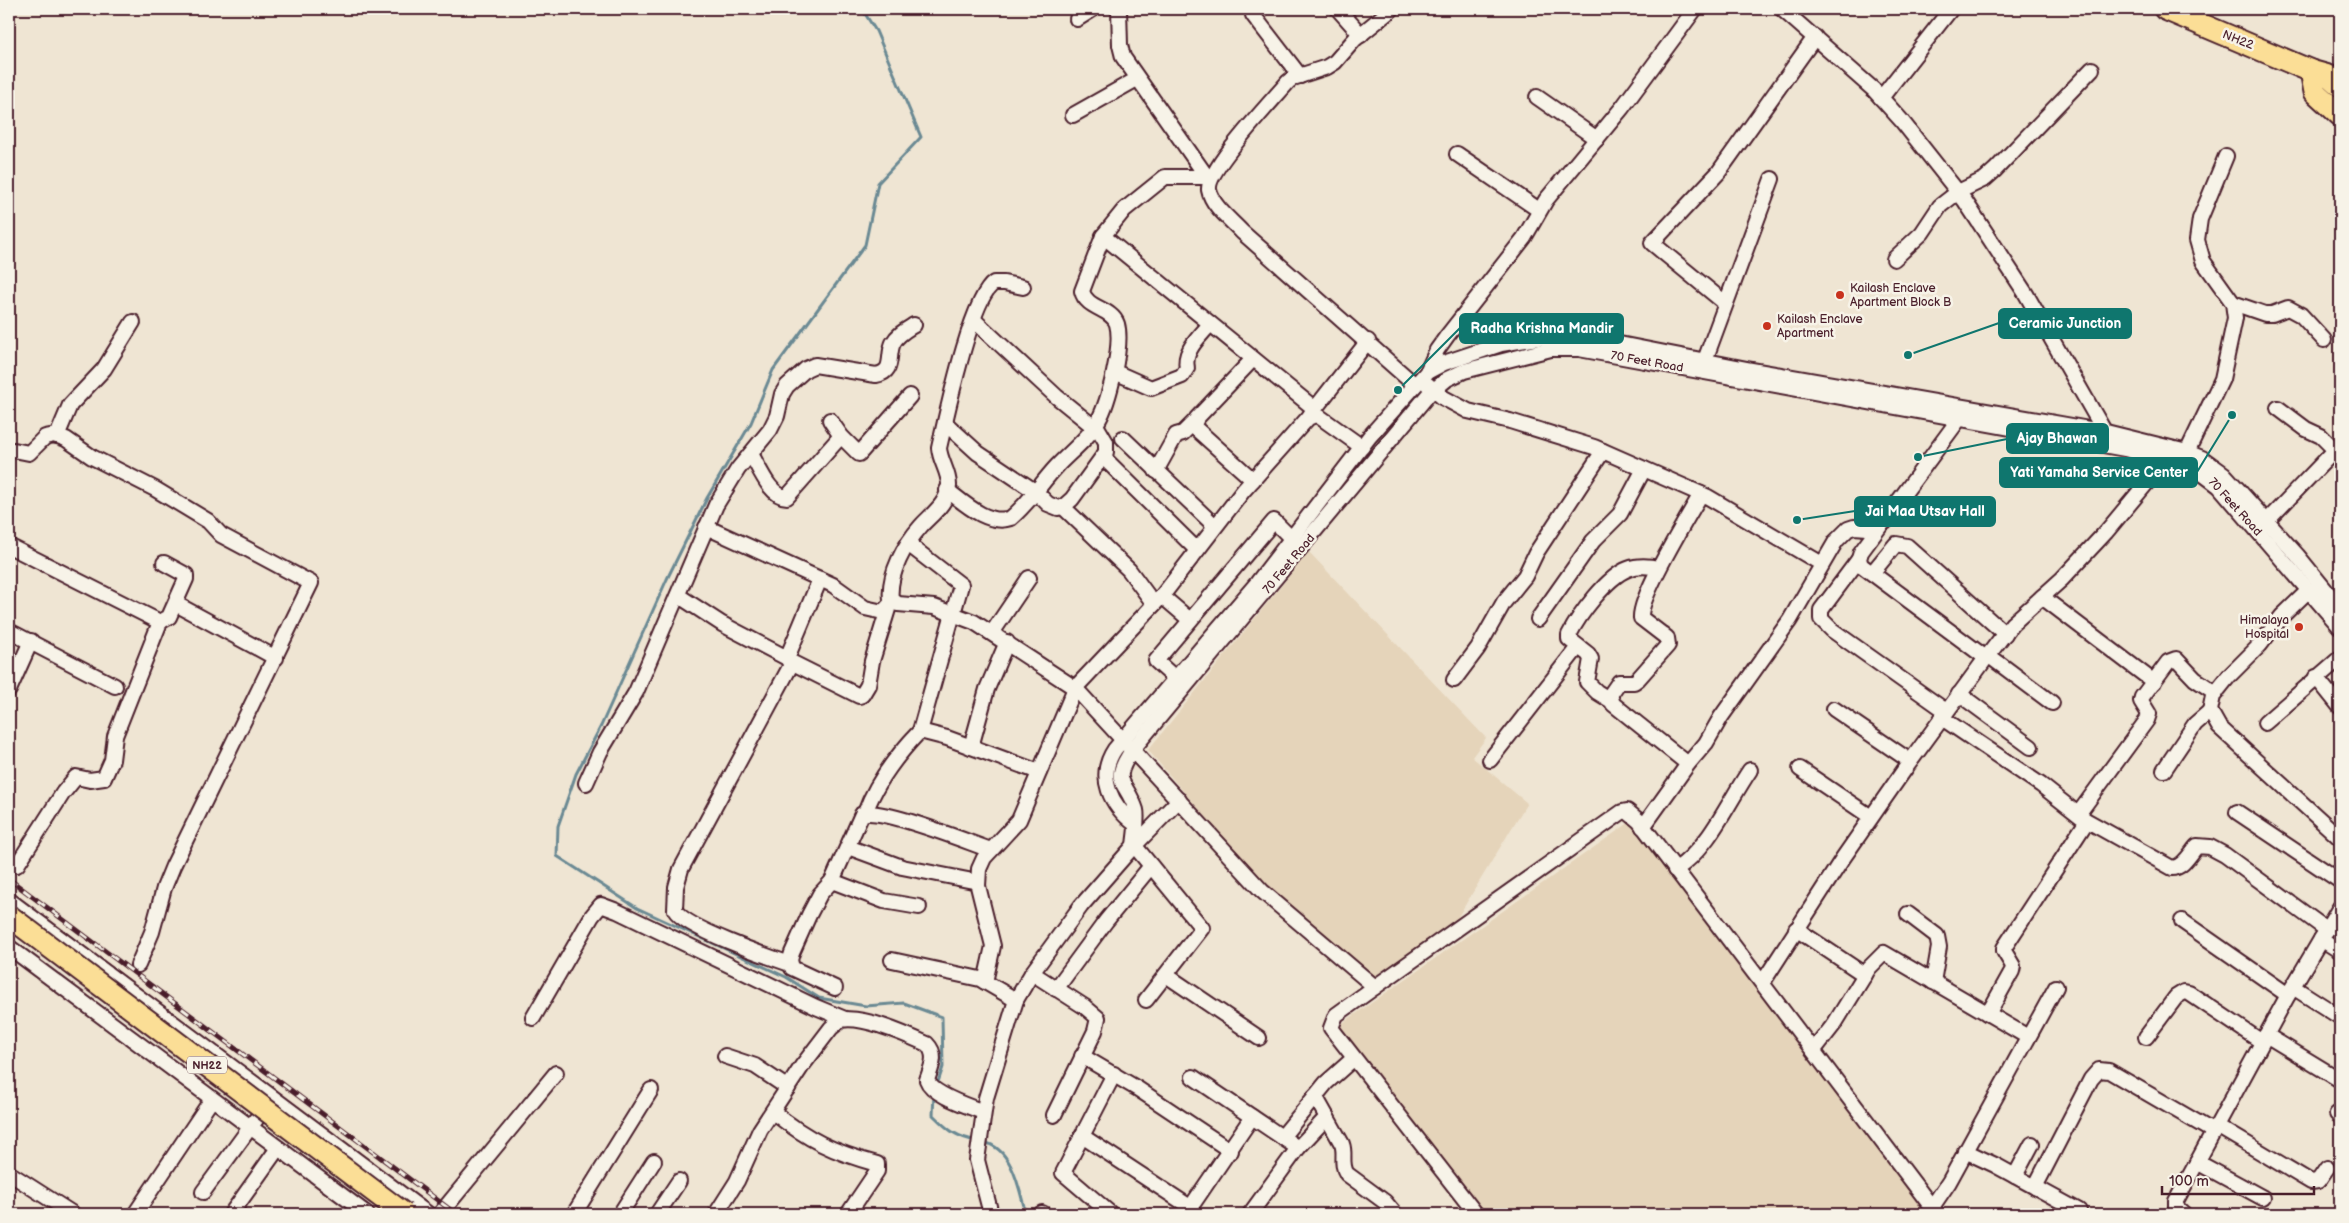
<svg xmlns="http://www.w3.org/2000/svg" width="2349" height="1223" font-family="'Balsamiq Sans',sans-serif">
<rect width="100%" height="100%" fill="#efe5d3"/>
<filter id="ink" filterUnits="userSpaceOnUse"><feTurbulence type="fractalNoise" baseFrequency=".02" numOctaves="2"/><feDisplacementMap in="SourceGraphic" scale="10" xChannelSelector="R" yChannelSelector="G"/><feConvolveMatrix kernelMatrix="1 2 1 2 8 2 1 2 1" color-interpolation-filters="sRGB"/></filter>
<g filter="url(#ink)">
<g fill="#e5d4ba">
<polygon points="1309,552 1486,738 1472,757 1527,803 1450,930 1376,984 1260,881 1148,750"/>
<polygon points="1633,820 1928,1214 1484,1214 1337,1027"/>
</g>
<g fill="none" stroke-linecap="round" stroke-linejoin="round">
<g stroke="#6a8993" stroke-width="3">
<polyline points="862,9 876,31 921,137 878,183 865,245 773,370 751,423 707,498 667,579 601,726 576,774 558,826 557,856 637,908 786,977 819,998 866,1006 904,1003 942,1017 943,1067 937,1085"/>
<path d="M934,1094L933,1115C948,1130 956,1137 977,1141"/>
<path d="M983,1142C1013,1148 1019,1189 1026,1214"/>
</g>
<defs>
<g id="minor">
<polyline points="1119,9 1120,45 1123,57 1207,177"/>
<polyline points="1338,9 1361,35"/>
<path d="M1392,9L1355,39L1335,62L1327,67L1293,78L1288,82C1273,100 1206,170 1209,190C1212,206 1231,220 1242,232L1415,385"/>
<polyline points="1782,9 1874,90 1901,120 1965,201 2026,294 2107,436"/>
<polyline points="1253,15 1300,76"/>
<polyline points="1077,19 1093,9"/>
<polyline points="1537,97 1597,139"/>
<polyline points="1881,98 1951,9"/>
<polyline points="1073,115 1137,79"/>
<polyline points="1457,154 1539,210"/>
<polyline points="1103,236 1315,409"/>
<polyline points="1894,259 1922,233 1940,206 1958,192 1985,179 1995,170 2092,69"/>
<path d="M1023,287L1004,283H994C971,297 946,418 939,448C940,461 949,472 949,485C948,503 932,514 921,526C905,544 888,574 891,599L898,604L934,607L974,622L1075,688L1262,891L1375,987L1336,1015L1331,1028L1476,1214"/>
<polyline points="1725,303 1652,243 1718,173 1815,37"/>
<polyline points="2233,303 2265,314 2272,314 2288,308 2301,315 2324,340"/>
<polyline points="974,320 1057,397 1094,427"/>
<polyline points="1705,360 1772,179"/>
<path d="M1115,372L1151,388L1182,376L1187,368C1183,350 1200,337 1210,324"/>
<polyline points="1427,372 1437,350 1447,336 1524,238 1546,200 1622,108 1695,9"/>
<polyline points="1427,384 1442,397 1468,411 1510,421 1594,447 1708,497 1822,564"/>
<polyline points="2278,408 2306,429 2321,436 2335,450"/>
<polyline points="1965,411 1861,552 1859,559 1861,565 1986,658"/>
<polyline points="1310,415 1368,341"/>
<polyline points="830,420 841,436 859,454 910,396"/>
<polyline points="945,423 978,453 1036,492 1048,504 1058,508 1063,507 1072,499 1106,452 1106,442 1096,425"/>
<polyline points="57,436 70,405 104,369 133,322"/>
<polyline points="1123,438 1215,526"/>
<polyline points="9,451 14,450 29,453 45,437 55,435 66,439 92,457 155,489 208,521 221,535 311,583 173,866 164,888 152,932 138,965"/>
<polyline points="2187,452 2222,379 2235,318 2233,303 2203,261 2197,240 2200,219 2226,156"/>
<path d="M751,454C759,467 770,497 787,497L841,436"/>
<polyline points="1103,457 1197,550"/>
<polyline points="1156,471 1176,435 1183,433 1194,422"/>
<polyline points="1253,480 1193,426 1197,418 1253,359"/>
<path d="M947,490C964,503 988,526 1011,518C1029,503 1041,483 1057,466C1070,452 1089,438 1098,421C1109,402 1123,345 1117,324C1112,308 1086,309 1082,291L1103,236L1124,210L1165,177H1211"/>
<polyline points="1063,507 1129,570 1154,604"/>
<polyline points="2267,521 2340,445"/>
<polyline points="706,527 833,585 865,608 883,612 893,601"/>
<polyline points="908,544 961,585 920,731"/>
<polyline points="9,546 160,622 169,617 186,579 186,575 164,563"/>
<polyline points="1859,559 1821,610 1821,619 1832,630 1946,711"/>
<polyline points="1872,573 1896,544 1907,546 2005,634"/>
<polyline points="2309,590 2282,616 2260,645 2229,676 2213,696 2210,711 2219,727 2340,838"/>
<path d="M679,596L722,624L787,658L791,665L681,869L676,887L675,910C685,928 769,957 790,964"/>
<polyline points="1162,596 1190,620"/>
<polyline points="2042,597 2154,682"/>
<polyline points="176,604 276,658"/>
<polyline points="1538,619 1593,541 1620,514 1644,469"/>
<polyline points="9,631 115,686"/>
<polyline points="992,633 1029,578"/>
<polyline points="1988,655 2052,703"/>
<polyline points="787,658 820,579"/>
<polyline points="791,662 859,696 862,695 868,685 872,661 888,609"/>
<polyline points="2316,677 2340,707"/>
<polyline points="1176,679 1156,661 1274,521 1292,539"/>
<polyline points="1454,680 1478,648 1504,602 1525,576 1536,553 1603,451"/>
<polyline points="9,690 31,641"/>
<polyline points="1959,694 2031,747"/>
<path d="M1610,700L1597,692L1587,682L1591,659L1588,654L1569,639V635C1579,615 1607,577 1628,569C1638,565 1649,566 1659,568"/>
<polyline points="1834,709 1910,761"/>
<polyline points="1942,718 2041,785 2084,819 2085,824 2004,948 2004,951 2013,966 2012,971 1988,1014"/>
<polyline points="2265,723 2340,658"/>
<polyline points="971,747 987,689 1007,642"/>
<polyline points="1490,760 1578,647"/>
<path d="M1688,764L1613,704L1610,695L1619,682H1634L1638,679L1668,645L1667,638L1641,618C1639,596 1688,517 1701,494"/>
<polyline points="1800,769 1871,817"/>
<polyline points="2164,770 2195,724 2210,711"/>
<path d="M586,783L600,752L636,692L716,505L738,469L770,430L777,416L782,394L787,386L806,369L815,365L876,375C895,372 887,356 893,343C898,334 906,330 914,325"/>
<polyline points="2237,812 2340,881"/>
<path d="M865,813C876,782 898,754 920,731L947,738L1039,772"/>
<polyline points="2079,813 2147,720 2149,714 2141,701 2142,697 2168,662 2176,659 2195,679 2216,693"/>
<path d="M2084,819L2172,868C2183,868 2190,854 2197,846L2210,847L2225,855L2327,930"/>
<path d="M1135,824C1111,806 1096,777 1115,749L1257,583L1370,436L1427,372L1444,363L1501,344L1544,337H1584L1747,369L2106,432L2187,452L2202,458L2224,474L2297,555L2340,608"/>
<polyline points="1643,827 1688,764 1706,743 1721,717 1790,620 1836,541 1848,529 1854,527 1868,528 1885,522"/>
<polyline points="848,847 902,867 978,882"/>
<polyline points="17,865 63,793 76,777 90,780 104,778 112,760 115,736 160,622"/>
<path d="M1675,870C1710,847 1727,804 1750,770"/>
<polyline points="832,881 884,901 919,907"/>
<polyline points="9,900 428,1214"/>
<polyline points="1908,914 1937,936 1939,947 1933,982"/>
<polyline points="2182,921 2288,995"/>
<polyline points="1796,929 1865,975"/>
<polyline points="2321,939 2340,951"/>
<polyline points="9,947 367,1214"/>
<polyline points="892,960 980,979 1016,1000"/>
<polyline points="1032,973 1085,1007 1098,1018 1095,1031 1054,1115"/>
<polyline points="1166,975 1259,1038"/>
<polyline points="985,982 993,946 978,886 979,869 984,858 1019,820 1075,688 1162,596 1243,491 1308,418 1315,415 1320,417 1362,447"/>
<polyline points="1763,982 1843,858 1907,766 1986,658 2012,624 2062,579 2106,532 2155,473 2165,460 2167,452"/>
<polyline points="1375,987 1622,812 1627,811 1639,821 1937,1214"/>
<polyline points="2293,987 2340,1017"/>
<path d="M835,988L792,968L790,960L792,953L809,915L820,894L832,881L862,814C882,807 967,842 991,850"/>
<polyline points="1056,989 1106,921 1151,866"/>
<path d="M1146,1000L1202,928L1134,845C1135,837 1138,817 1136,810C1126,779 1109,784 1133,749L1428,395L1447,379L1464,371L1551,349H1579L2125,449L2195,468L2219,486L2340,627"/>
<polyline points="533,1018 592,916 601,905 617,911 816,1007 845,1019"/>
<polyline points="2266,1035 2340,1080"/>
<polyline points="2146,1037 2176,997 2184,992 2189,993 2262,1042"/>
<polyline points="1814,1050 1835,1023 1869,968 1884,953 2028,1037"/>
<polyline points="725,1056 755,1066 788,1088"/>
<polyline points="1082,1056 1138,1089 1231,1151"/>
<polyline points="1193,1077 1298,1148"/>
<path d="M1315,1096L1342,1144C1346,1154 1340,1164 1347,1174L1385,1202L1395,1214"/>
<path d="M773,1112C808,1140 833,1152 877,1164V1171L848,1214"/>
<polyline points="2337,1114 2340,1116"/>
<polyline points="2217,1126 2311,1182 2318,1181 2327,1168"/>
<polyline points="1082,1136 1190,1207"/>
<polyline points="1282,1137 1326,1083 1353,1059"/>
<polyline points="1965,1151 1995,1165 2079,1211"/>
<polyline points="2197,1162 2263,1198"/>
<polyline points="9,1173 73,1214"/>
<polyline points="2015,1176 2032,1144"/>
<polyline points="2035,1187 2091,1079 2099,1070 2109,1071 2214,1132"/>
<polyline points="203,1192 268,1103"/>
<polyline points="1932,1207 1949,1182 2056,987"/>
<polyline points="1042,1213 1044,1214"/>
<polyline points="135,1214 212,1099"/>
<polyline points="231,1214 278,1148"/>
<polyline points="440,1214 556,1073"/>
<polyline points="574,1214 651,1090"/>
<polyline points="620,1214 654,1161"/>
<polyline points="657,1214 679,1181"/>
<path d="M716,1214L737,1181L760,1130L802,1066L831,1028L841,1020C863,1015 907,1035 927,1044C938,1055 931,1068 927,1080C932,1095 969,1106 983,1112"/>
<polyline points="991,1214 977,1160 986,1098 1016,1000 1032,973 1081,906 1131,849 1179,800"/>
<polyline points="1111,1214 1063,1173 1114,1074"/>
<polyline points="1186,1214 1252,1117"/>
<polyline points="1250,1214 1298,1148 1327,1117"/>
<polyline points="2184,1214 2176,1207 2176,1201 2288,995 2340,907"/>
</g>
<g id="highway">
<polyline points="2165,9 2311,71 2329,76 2340,86"/>
<polyline points="2311,71 2315,92 2340,115"/>
</g>
</defs>
<use href="#minor" stroke="#4a1f2b" stroke-width="18"/>
<use href="#highway" stroke="#4a1f2b" stroke-width="25"/>
<use href="#minor" stroke="#f7f3e8" stroke-width="14"/>
<use href="#highway" stroke="#fbde96" stroke-width="21"/>
<defs>
<polyline id="rail" points="9,879 456,1214"/>
</defs>
<use href="#rail" stroke="#4a1f2b" stroke-width="5"/>
<use href="#rail" stroke="#f7f3e8" stroke-width="3" stroke-dasharray="9" stroke-linecap="butt"/>
<defs>
<polyline id="highway-bridge" points="9,916 404,1214"/>
</defs>
<use href="#highway-bridge" stroke="#4a1f2b" stroke-width="25" stroke-linecap="butt"/>
<use href="#highway-bridge" stroke="#fbde96" stroke-width="21"/>
</g>
</g>
<g fill="#c8321e" stroke="#f7f3e8" stroke-width="2">
<circle cx="1840" cy="295" r="5"/>
<circle cx="1767" cy="326" r="5"/>
<circle cx="2299" cy="627" r="5"/>
</g>
<g text-anchor="middle" dominant-baseline="central" stroke-width="5" stroke-linejoin="round" paint-order="stroke">
<rect fill="#f7f3e8" stroke="#7e5f64" stroke-width="1" x="187" y="1056.5" width="40" height="17" rx="4"/>
<g font-size="11" font-weight="bold" fill="#4a1f2b">
<text x="207" y="1065">NH22</text>
</g>
<g font-size="12" fill="#4a1f2b" stroke="#f7f3e8">
<text transform="translate(2238 40) rotate(22)">NH22</text>
<text transform="translate(1647 362) rotate(10)">70 Feet Road</text>
<text transform="translate(2235 507) rotate(48)">70 Feet Road</text>
<text transform="translate(1289 564) rotate(-50)">70 Feet Road</text>
</g>
<g font-size="12" fill="#4a1f2b" stroke="#f7f3e8" text-anchor="start">
<text x="1850" y="288">Kailash Enclave<tspan x="1850" dy="14">Apartment Block B</tspan></text>
<text x="1777" y="319">Kailash Enclave<tspan x="1777" dy="14">Apartment</tspan></text>
<text x="2289" y="620" text-anchor="end">Himalaya<tspan x="2289" dy="14">Hospital</tspan></text>
</g>
</g>
<path fill="none" stroke="#0f766e" stroke-width="2" d="M1908 355L1999 323M1398 390L1460 328M1918 457L2007 439M2232 415L2197 472M1797 520L1855 511"/>
<g fill="#0f766e" stroke="#f7f3e8" stroke-width="2">
<circle cx="1908" cy="355" r="5"/>
<circle cx="1398" cy="390" r="5"/>
<circle cx="1918" cy="457" r="5"/>
<circle cx="2232" cy="415" r="5"/>
<circle cx="1797" cy="520" r="5"/>
</g>
<g fill="#0f766e" stroke="#0f766e" stroke-width="2">
<rect x="1999" y="309" width="132" height="29" rx="5"/>
<rect x="1460" y="314" width="163" height="29" rx="5"/>
<rect x="2007" y="424" width="101" height="29" rx="5"/>
<rect x="2000" y="458" width="197" height="29" rx="5"/>
<rect x="1855" y="497" width="140" height="29" rx="5"/>
</g>
<g font-size="14" text-anchor="middle" font-weight="bold" fill="#fff">
<text x="2065" y="328">Ceramic Junction</text>
<text x="1542" y="333">Radha Krishna Mandir</text>
<text x="2057" y="443">Ajay Bhawan</text>
<text x="2099" y="477">Yati Yamaha Service Center</text>
<text x="1925" y="516">Jai Maa Utsav Hall</text>
</g>
<rect width="2349" height="1223" fill="none" stroke="#f7f3e8" stroke-width="30"/>
<rect x="15" y="15" width="2319" height="1193" fill="none" stroke="#4a1f2b" stroke-width="2" filter="url(#ink)"/>
<path d="M2162 1186v8h152v-8" fill="none" stroke="#4a1f2b" stroke-width="2.5"/>
<text x="2169" y="1186" font-size="15" fill="#4a1f2b" stroke="#f7f3e8" stroke-width="4" paint-order="stroke">100 m</text>
</svg>
